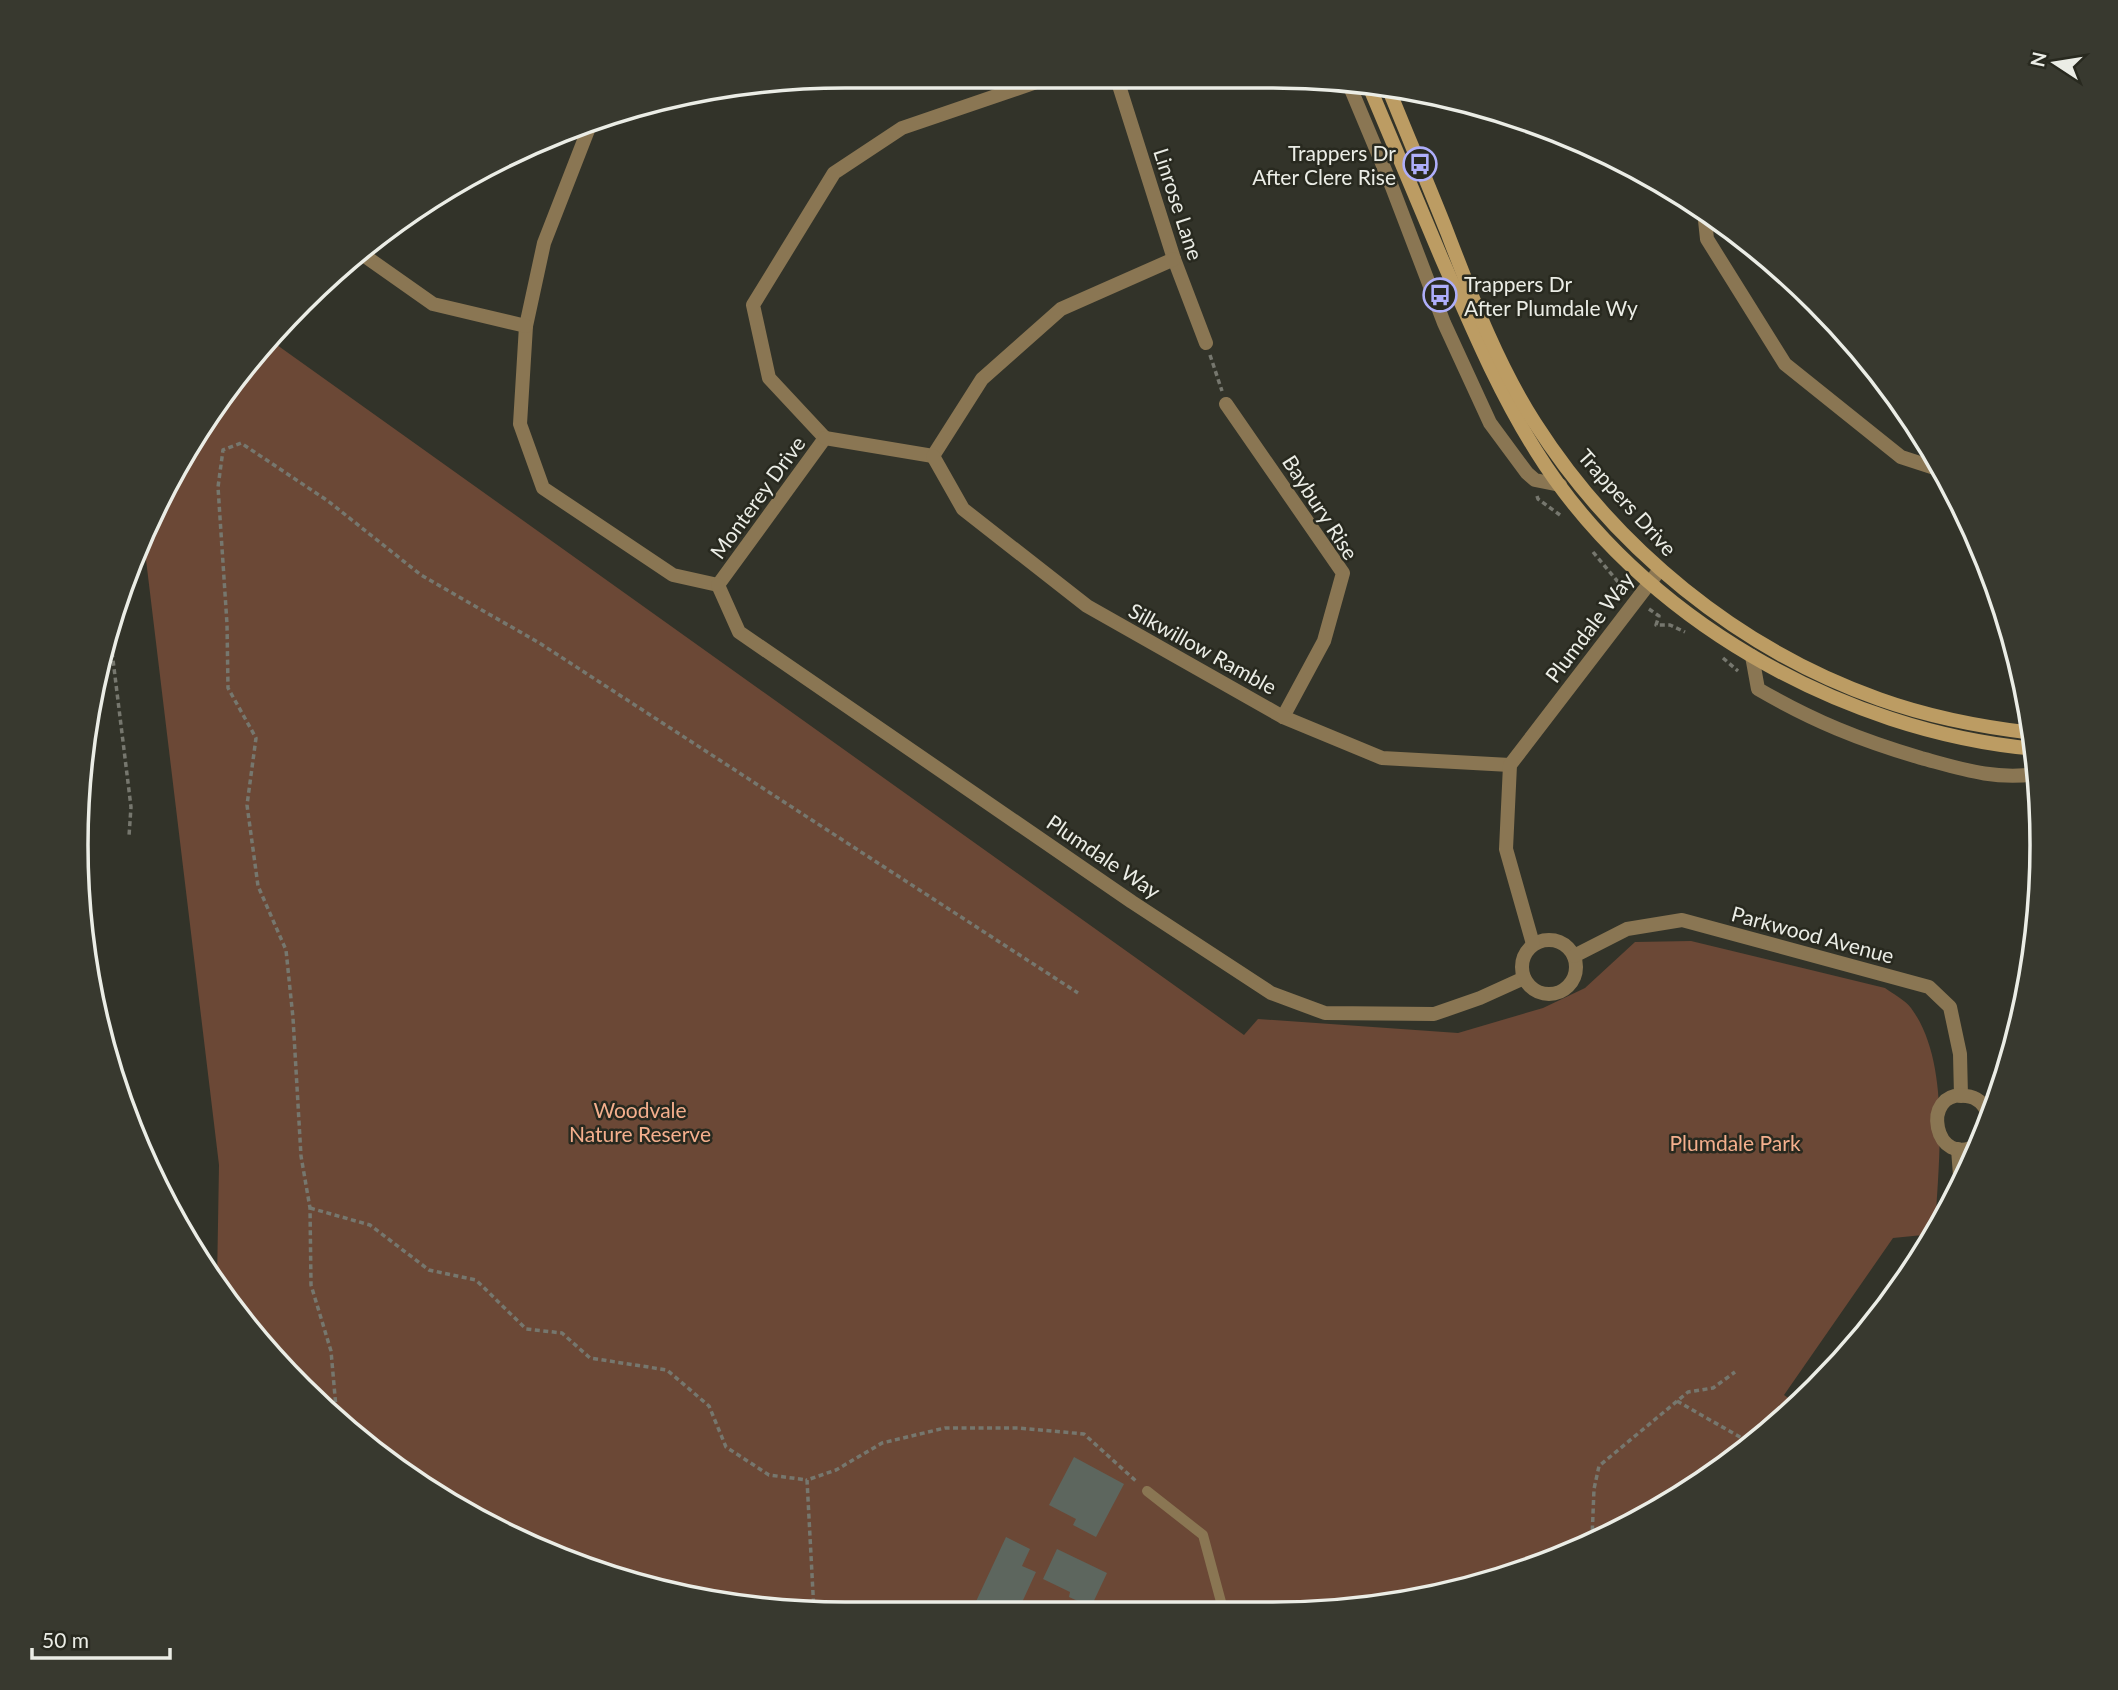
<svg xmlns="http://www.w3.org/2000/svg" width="2118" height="1690" font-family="Lato,sans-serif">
<rect width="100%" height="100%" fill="#323329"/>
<path fill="#6b4836" d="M270,340L1244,1035L1258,1019L1458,1033L1543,1008L1585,988L1635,942L1691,941L1885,988C1893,994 1905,1000 1911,1008C1952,1063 1938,1165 1935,1231L1933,1234L1893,1238L1784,1395L1798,1405L1780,1424L1658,1512L1473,1588L1324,1613L845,1615L695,1600L550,1556L377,1456L267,1353L217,1283L219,1165L144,543L179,460Z"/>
<g fill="#5d665e">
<polygon points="1074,1457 1124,1484 1096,1537 1073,1525 1076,1519 1049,1505"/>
<polygon points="1006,1537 1030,1549 1022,1566 1036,1572 1018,1611 1010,1614 981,1614 972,1610"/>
<polygon points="1057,1549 1107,1573 1091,1607 1069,1597 1070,1592 1043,1579"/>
<polygon points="1049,1602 1061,1608 1058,1614 1043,1614"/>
</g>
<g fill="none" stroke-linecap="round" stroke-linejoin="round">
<g stroke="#76776e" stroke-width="3.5" stroke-dasharray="5 3.5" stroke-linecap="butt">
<polyline points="1210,355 1222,391"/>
<polyline points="1537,496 1538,499 1560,515"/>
<polyline points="1593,552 1624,589"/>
<polyline points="1649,609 1659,616 1656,625 1670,625 1685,632"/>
<polyline points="109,627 131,807 129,836"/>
<polyline points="1723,658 1738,671"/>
<polyline points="310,1208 370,1225 429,1270 476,1280 526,1329 562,1333 590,1358 667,1370 709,1406 726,1447 769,1475 807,1480"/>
<polyline points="1677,1401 1752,1444"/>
<polyline points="337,1419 331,1351 311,1285 310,1208 301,1156 293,1018 286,950 258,886 247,805 256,738 228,688 227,624 218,487 223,450 241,443 328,501 421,575 541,644 1078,993"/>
<polyline points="1592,1539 1594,1489 1599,1466 1688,1392 1713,1388 1735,1372"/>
<polyline points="814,1612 807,1480 836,1470 882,1443 945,1428 1019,1428 1084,1434 1137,1482"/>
</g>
<polyline stroke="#8a7653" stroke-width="10" points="1147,1491 1203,1535 1224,1613"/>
<g stroke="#8a7653" stroke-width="14">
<polyline points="1116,76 1174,259 1206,343"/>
<polyline points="1348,82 1392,187 1444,323 1490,423 1527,473 1535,480 1560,485"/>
<polyline points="590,125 544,243 526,326 520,424 543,488 673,575 718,585 825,438"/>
<polyline points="1704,211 1707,239 1785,364 1901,457 1944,471"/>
<polyline points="362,254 433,304 526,326"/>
<polyline points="1226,404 1343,573 1324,641 1283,717"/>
<polyline points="825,438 769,378 753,305 834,173 902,128 1054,76"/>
<polyline points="825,438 933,456 982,379 1061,309 1174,259"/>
<polyline points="933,456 963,509 1087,606 1283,717 1382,758 1510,765"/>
<polyline points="718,585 739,632 1132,902 1271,993 1325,1013 1434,1014 1480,998 1524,978"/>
<path d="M1752,656L1758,689C1813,721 1860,740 1921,758C1962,769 1993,780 2037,774"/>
<circle cx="1549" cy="967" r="27"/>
<polyline points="1533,944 1506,849 1510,765 1658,572"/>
<polyline points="1574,956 1627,929 1682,920 1929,987 1950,1007 1960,1054 1961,1096"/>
<path d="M1979,1144C1934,1172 1919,1089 1966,1096C1978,1097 1985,1105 1989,1116"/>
<polyline points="1958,1149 1961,1189"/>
</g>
<g stroke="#bc9c63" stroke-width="14">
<path d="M1369,86C1393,143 1417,200 1441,257C1470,323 1497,389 1536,451C1640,618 1842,732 2036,749"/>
<path d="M1389,90C1408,137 1428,184 1447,232C1472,297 1497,364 1535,423C1615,548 1738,649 1879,699C1929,717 1981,727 2033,733"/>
</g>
</g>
<defs>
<symbol id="bus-ring" viewBox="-11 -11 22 22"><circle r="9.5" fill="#28291f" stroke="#aeaefa" stroke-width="1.5"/><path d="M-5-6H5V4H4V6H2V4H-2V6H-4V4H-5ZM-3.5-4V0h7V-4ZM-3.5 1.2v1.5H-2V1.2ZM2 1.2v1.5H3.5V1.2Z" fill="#aeaefa"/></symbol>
</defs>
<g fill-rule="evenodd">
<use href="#bus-ring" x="1401" y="145" width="38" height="38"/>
<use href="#bus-ring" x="1421" y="276" width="38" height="38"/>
</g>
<g text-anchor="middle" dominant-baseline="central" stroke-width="5" stroke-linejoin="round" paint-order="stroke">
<g font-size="21" fill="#ebede6" stroke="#28291f" text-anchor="end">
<text x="1396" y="152">Trappers Dr<tspan x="1396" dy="24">After Clere Rise</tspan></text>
<text x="1464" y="283" text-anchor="start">Trappers Dr<tspan x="1464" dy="24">After Plumdale Wy</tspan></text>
</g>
<g font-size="21" fill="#ebede6" stroke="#28291f">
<text transform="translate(1179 204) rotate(72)">Linrose Lane</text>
<text transform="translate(757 497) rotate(-54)">Monterey Drive</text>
<text transform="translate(1628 502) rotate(48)">Trappers Drive</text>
<text transform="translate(1321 507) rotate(57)">Baybury Rise</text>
<text transform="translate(1589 627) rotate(-53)">Plumdale Way</text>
<text transform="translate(1203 648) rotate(29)">Silkwillow Ramble</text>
<text transform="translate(1104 856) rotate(34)">Plumdale Way</text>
<text transform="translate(1813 934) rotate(15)">Parkwood Avenue</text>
</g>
<g font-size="21" fill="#f4af8d" stroke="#28291f">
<text x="640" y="1109">Woodvale<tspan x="640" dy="24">Nature Reserve</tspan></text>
<text x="1735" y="1142">Plumdale Park</text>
</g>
</g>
<path d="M0 0H2118V1690H0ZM845 88H1273A757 757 0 0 1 2030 845V845A757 757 0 0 1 1273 1602H845A757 757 0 0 1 88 845V845A757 757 0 0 1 845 88Z" fill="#38392f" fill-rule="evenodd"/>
<path fill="none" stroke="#ebede6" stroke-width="3.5" d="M845 88H1273A757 757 0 0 1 2030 845V845A757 757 0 0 1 1273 1602H845A757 757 0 0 1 88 845V845A757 757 0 0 1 845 88Z"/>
<g transform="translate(2055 63) rotate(282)" stroke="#28291f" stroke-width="5" paint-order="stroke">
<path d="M0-5L12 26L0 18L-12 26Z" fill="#ebede6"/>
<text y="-10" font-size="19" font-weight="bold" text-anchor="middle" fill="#ebede6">N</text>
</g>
<path d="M32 1648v10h138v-10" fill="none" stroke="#ebede6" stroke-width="3.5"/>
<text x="42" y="1648" font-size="21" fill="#ebede6" stroke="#28291f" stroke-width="5" paint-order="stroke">50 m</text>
</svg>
